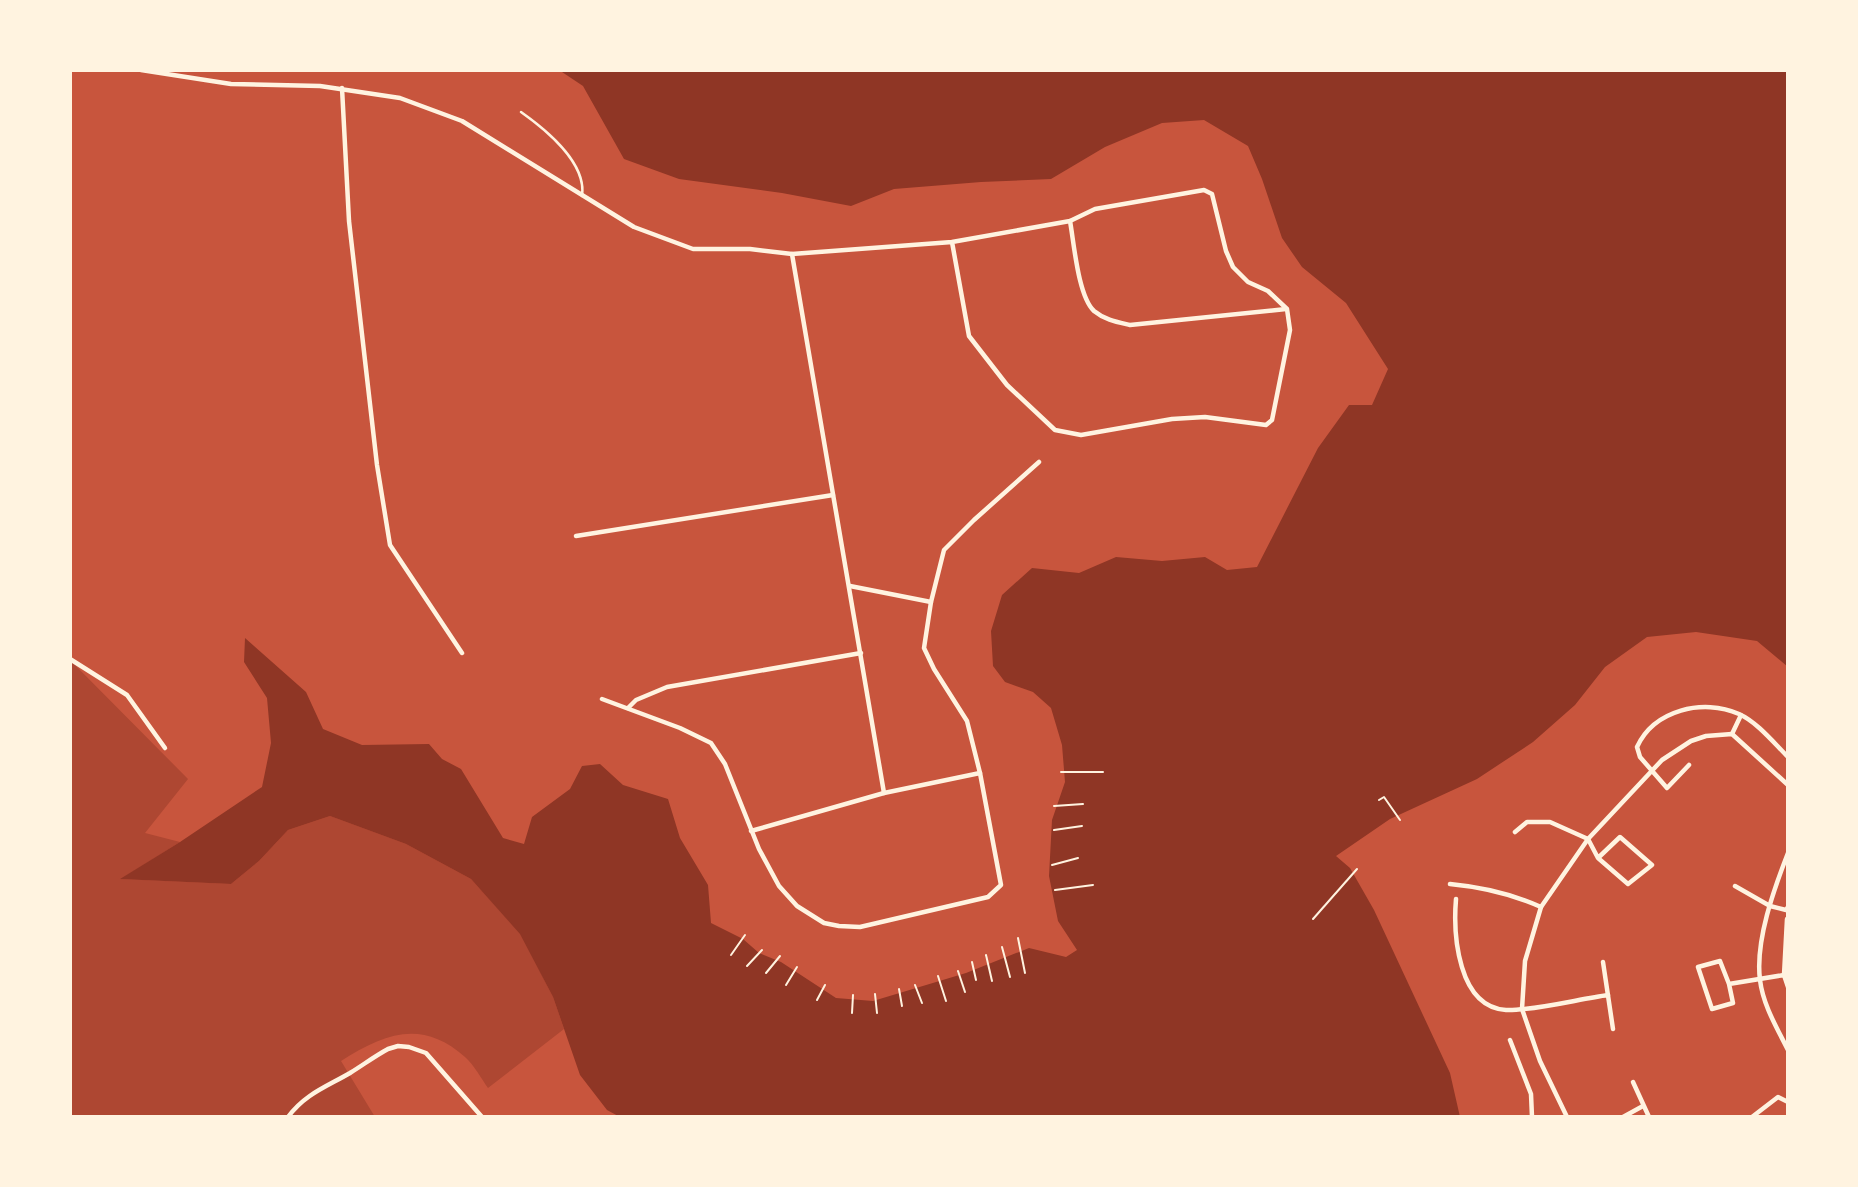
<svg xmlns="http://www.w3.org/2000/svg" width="1858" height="1187" font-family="'Work Sans',sans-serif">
<rect width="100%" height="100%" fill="#c8553d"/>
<path fill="#ae4732" d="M70,660L188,779L145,833L180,842L121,879L231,884L259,861L288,830L330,816L406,844L471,879L521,934L553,997L564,1029L488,1088C481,1078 474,1065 465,1057C422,1019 385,1033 341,1061L375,1117H70Z"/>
<polygon fill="#8f3625" points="559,70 1788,70 1788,667 1757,641 1696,632 1647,637 1605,667 1575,705 1533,742 1477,779 1390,819 1336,856 1350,868 1374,910 1450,1073 1460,1117 620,1117 607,1110 580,1075 553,997 520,934 471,879 406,844 330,816 288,830 259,861 231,884 120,879 180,842 262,787 271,743 267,698 244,662 245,638 306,692 323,729 362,745 429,744 442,759 461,769 503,838 524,844 532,817 570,789 582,766 600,764 623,785 668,799 680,838 708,885 711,923 743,939 759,953 781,962 836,998 873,1001 966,973 1029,948 1066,957 1077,950 1058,921 1049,876 1052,820 1065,782 1062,745 1051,708 1033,692 1005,682 993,666 991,631 1002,595 1032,568 1079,573 1116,557 1162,561 1205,557 1227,570 1257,567 1318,448 1349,405 1372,405 1388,369 1346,303 1302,267 1282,238 1262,179 1248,146 1204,120 1162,123 1105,147 1051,179 981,182 894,189 851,206 782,193 679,179 624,159 583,86"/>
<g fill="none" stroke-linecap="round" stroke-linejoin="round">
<g stroke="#fff3e0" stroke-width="2">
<polyline points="1061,772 1103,772"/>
<polyline points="1379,800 1384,797 1400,820"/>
<polyline points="1054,806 1083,804"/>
<polyline points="1054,830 1082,826"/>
<polyline points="1052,865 1078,858"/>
<polyline points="1055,890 1093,885"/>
<polyline points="1313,919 1357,869"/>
<polyline points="1018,938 1025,973"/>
<polyline points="1002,947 1010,977"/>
<polyline points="731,955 745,935"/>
<polyline points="986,955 992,981"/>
<polyline points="972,962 976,980"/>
<polyline points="747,966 762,950"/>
<polyline points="958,971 965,992"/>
<polyline points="766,973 780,956"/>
<polyline points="938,976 946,1001"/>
<polyline points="786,985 797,967"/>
<polyline points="915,985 922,1003"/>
<polyline points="899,989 902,1006"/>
<polyline points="875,994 877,1013"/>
<polyline points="817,1000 825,985"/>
<polyline points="852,1013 853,995"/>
</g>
<path stroke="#fff3e0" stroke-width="2.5" d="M521,112C545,129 587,163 582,196"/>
<g stroke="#fff3e0" stroke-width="4.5">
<polyline points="141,70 231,84 320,86 400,98 462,121 634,227 693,249 750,249 792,254 952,242 1070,221 1095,209 1204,190 1212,194 1226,251 1233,267 1248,282 1268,291 1287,309 1290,330 1272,420 1266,425 1205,417 1172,419 1081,435 1055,430 1007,385 969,336 952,242"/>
<polyline points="342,88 349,221 377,465 390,545 462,653"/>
<path d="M1070,221C1074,243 1078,296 1094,311C1105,320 1117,322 1130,325L1286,309"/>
<polyline points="792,254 884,793"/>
<polyline points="576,536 833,495"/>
<polyline points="850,586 931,602"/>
<polyline points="70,659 127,695 165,748"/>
<polyline points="602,699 680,728 711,743 725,764 759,849 779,886 797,906 824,923 839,926 860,927 988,897 1001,885 980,773 967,721 934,669 924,648 931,602 944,550 974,520 1039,462"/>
<polyline points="628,708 636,700 667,687 861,653"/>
<polyline points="1732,734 1741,715"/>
<path d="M1689,765L1667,788L1640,757L1637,747C1654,710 1703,698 1739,714C1757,722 1774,743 1788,757"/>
<polyline points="751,831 884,793 980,773"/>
<polyline points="1515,832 1527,822 1550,822 1588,839 1598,858 1628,884 1652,865 1620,837 1598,858"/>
<path d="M1788,853C1774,889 1755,941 1760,980C1763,1005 1777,1028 1788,1050"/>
<path d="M1450,884C1482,887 1512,894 1541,907"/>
<polyline points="1735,886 1770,906 1786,910 1788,907"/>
<path d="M1456,899C1453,935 1458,1007 1506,1010C1533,1011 1579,999 1608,995"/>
<polyline points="1603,962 1613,1029"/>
<polyline points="1784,975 1787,919"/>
<polyline points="1729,984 1720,961 1698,967 1712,1009 1733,1003 1729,984 1784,975 1788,987"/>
<polyline points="1510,1040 1531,1094 1532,1117"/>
<polyline points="1633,1082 1649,1117"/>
<path d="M288,1117C305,1094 326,1087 350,1073C363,1065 375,1056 388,1049L398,1046L409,1047L426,1053L482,1117"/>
<polyline points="1567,1117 1540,1061 1522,1009 1525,961 1541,907 1588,839 1662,760 1691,741 1706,736 1732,734 1788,785"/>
<polyline points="1623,1117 1643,1106"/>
<polyline points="1752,1117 1778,1097 1788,1102"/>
</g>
</g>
<rect width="1858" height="1187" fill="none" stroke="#fff3e0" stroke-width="144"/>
</svg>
